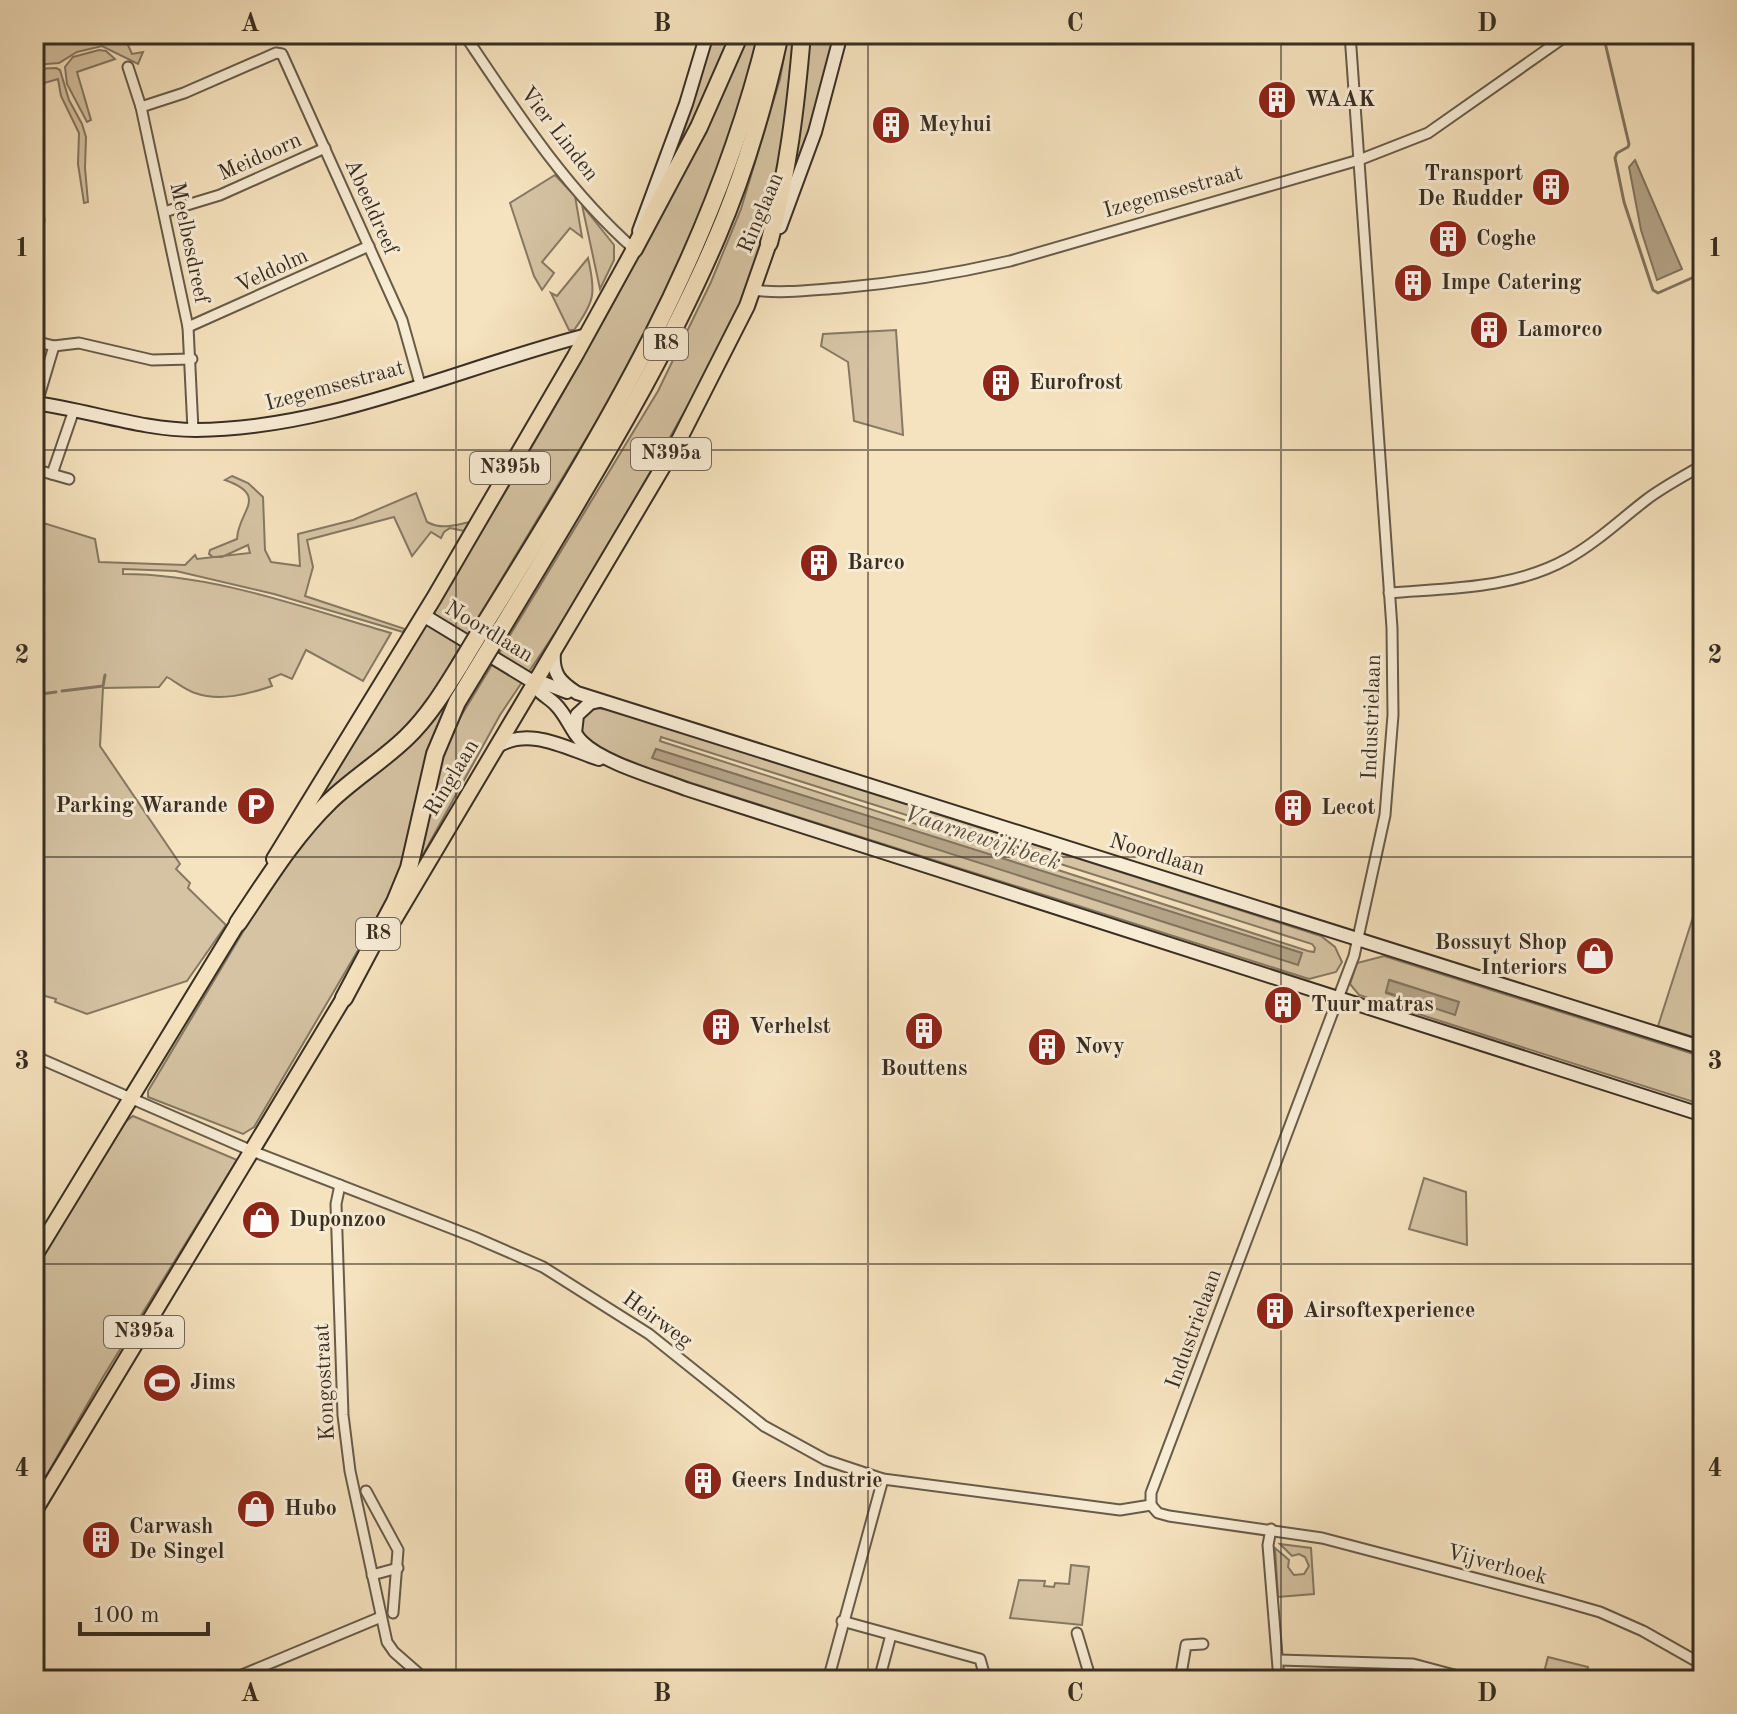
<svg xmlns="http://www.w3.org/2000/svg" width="1737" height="1714" font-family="'Old Standard TT',serif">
<rect width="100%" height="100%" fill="#f5e2be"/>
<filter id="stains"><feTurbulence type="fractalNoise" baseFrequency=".0025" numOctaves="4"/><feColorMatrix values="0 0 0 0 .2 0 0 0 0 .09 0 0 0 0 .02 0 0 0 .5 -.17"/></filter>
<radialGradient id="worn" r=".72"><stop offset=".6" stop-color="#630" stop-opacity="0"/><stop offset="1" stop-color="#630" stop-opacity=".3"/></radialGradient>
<g fill="#d5c3a3" stroke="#867862" stroke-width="2" fill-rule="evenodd">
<polygon points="34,34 123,34 132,54 143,52 138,64 102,46 77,52 59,63 34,65"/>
<polygon points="713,34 734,34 675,161"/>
<path d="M745,34H759L724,159L705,213L642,346L417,719L312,809C413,644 516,480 609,311C659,221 702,127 745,34Z"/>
<polygon points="788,34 795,34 781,167 767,229 747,290 699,386 581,594 500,715 409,880 444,744 658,391 711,282 741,209 780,79"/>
<polygon points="807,34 836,34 816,110 786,200"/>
<polygon points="99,50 106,51 115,59 77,72 91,120 87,122 67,84 65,67 73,57"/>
<polygon points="56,68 60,70 69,100 82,124 86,137 85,168 88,202 84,203 78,164 79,133 61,96 58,79 34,86 34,69"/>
<polygon points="555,175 575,196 582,237 570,228 542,262 554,273 542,290 534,276 510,203"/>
<polygon points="582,205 614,245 614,260 600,289"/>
<path d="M588,258C596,293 595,301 574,330H569L551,293L557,296Z"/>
<polygon points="896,330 903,435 854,421 848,362 821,346 823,334"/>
<path d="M232,476L248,483L263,497L265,550L271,562L300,566L298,534L353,520L416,493L427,522C442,530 455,525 470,522L464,531L450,528L444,532L441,538L431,532L412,556L394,517L307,540L313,567L305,596L405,629L403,632L274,594L176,571L123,569V574C214,574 304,608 391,633L363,681L306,650L292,679L281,674L269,679L272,686C249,694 220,702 195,693C185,690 176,682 167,677L159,687L103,688L100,746L180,864L176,869L190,883L188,888L226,925L187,981L87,1014L55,1002L56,999L34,993V520L95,539L99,562L185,565L195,555L197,559L250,553L248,545L222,557H213L209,554L210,550L237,539C238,511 270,496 225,480Z"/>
<polygon points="458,679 463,681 397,884 254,1127 243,1134 148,1097 148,1091 268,890 303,838"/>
<path d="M597,708L616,711L1321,936L1335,947L1342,962L1336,972L1309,979L710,789C683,780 603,757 586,737C581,732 580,726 582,719C585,712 590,710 597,708ZM661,737L1312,944L1315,948L1314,952L1308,951L660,741ZM656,749L1301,953L1302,954L653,758Z"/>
<polygon points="1703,886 1703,1040 1658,1026"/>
<path d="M1384,956L1703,1057V1105L1359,995L1350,984L1357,963ZM1390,980L1458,1002L1455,1014L1386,993Z"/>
<polygon points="133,1116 237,1160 103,1377 34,1497 34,1270 125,1122"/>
<polygon points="1424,1178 1466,1192 1467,1245 1409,1229"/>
<polygon points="1280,1544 1311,1548 1314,1594 1278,1597 1275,1548 1289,1560 1288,1567 1294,1575 1304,1574 1309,1566 1305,1557 1299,1554 1292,1556"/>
<polygon points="1071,1565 1089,1567 1082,1625 1010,1618 1019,1580 1045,1581 1044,1586 1054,1587 1055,1583 1069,1584"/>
<polygon points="1548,1657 1588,1667 1585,1680 1542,1680"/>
</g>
<g fill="#b5a589" stroke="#837560" stroke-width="2">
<polygon points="1635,160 1682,269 1657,280 1641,230 1629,167"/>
<polygon points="656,749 1302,953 1298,965 652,758"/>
<polygon points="1389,980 1459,1002 1455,1015 1386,992"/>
</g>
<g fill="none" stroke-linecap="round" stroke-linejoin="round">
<g stroke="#837560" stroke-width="3">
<polyline points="1603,34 1629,144 1628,147 1617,153 1615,158 1624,202 1653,290 1658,293 1703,273"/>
<polyline points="62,691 103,686 105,675"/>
<polyline points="34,695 56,692"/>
</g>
<defs>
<g id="street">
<path d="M464,34C515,110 565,188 634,249"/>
<polyline points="128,67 141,107 188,327 193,430"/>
<polyline points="141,107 184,93 276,53 282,54 402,320 420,384"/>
<polyline points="34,201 39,220 34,222"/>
<polyline points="164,212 220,195 325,148"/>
<path d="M754,290C782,294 811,290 840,288C897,283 953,274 1010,261L1359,160L1428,133L1569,34"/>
<polyline points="188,327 369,246"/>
<polyline points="34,341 54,346 79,343 152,360 192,359"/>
<polyline points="37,403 54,346"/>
<polyline points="41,471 69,479"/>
<polyline points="52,474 74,410"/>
<path d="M1389,593C1450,588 1513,589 1567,559C1596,543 1620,520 1646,500C1663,487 1684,476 1703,465"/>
<polyline points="34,1056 252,1151 474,1237 543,1267 649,1334 764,1426 826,1460 883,1479 1120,1510 1151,1505"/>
<polyline points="340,1185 336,1204 343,1415 350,1471 387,1642 394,1652 426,1680"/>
<polyline points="366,1491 398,1550 393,1613"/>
<polyline points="1151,1505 1151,1493 1354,956 1385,815 1393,715 1392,628 1350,34"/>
<polyline points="1151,1505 1158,1513 1169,1516 1322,1538 1558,1600 1600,1612 1643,1631 1703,1665"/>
<polyline points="1271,1529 1268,1545 1279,1680"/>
<polyline points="372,1575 398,1568"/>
<polyline points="842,1621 980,1659 986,1680"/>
<polyline points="1077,1633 1091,1680"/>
<polyline points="1279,1660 1413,1664 1473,1680"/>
<polyline points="230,1680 381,1617"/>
<polyline points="828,1680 883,1479"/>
<polyline points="879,1680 891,1635"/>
<polyline points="1180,1680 1186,1645 1203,1644"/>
</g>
<g id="secondary">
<polyline points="780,227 815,132 841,34"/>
<polyline points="639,231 686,104 707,34"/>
<path d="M34,403C89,410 141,430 196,430C331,429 458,368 587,335"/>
<polyline points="423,615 535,683 541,682 567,692"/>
<path d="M554,652C552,674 560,682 577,693L1703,1048"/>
<path d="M535,683C538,694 549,697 556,705C567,716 571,731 582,742C603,763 658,778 686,789L1703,1115"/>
<polyline points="575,733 577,715 590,703 599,701"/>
<path d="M496,747C529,726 565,748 599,759"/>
</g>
<g id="primary">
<polyline points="274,859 434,598 575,356 634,249"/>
<polyline points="394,920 680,438 747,306 769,243"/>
<polyline points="34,1257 242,916"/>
<polyline points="34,1512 348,991"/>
</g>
<g id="highway">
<path d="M769,243C788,174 796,105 802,34"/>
<polyline points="634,249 699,127 740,34"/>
<path d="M486,622C604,432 713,255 767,34"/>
<path d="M500,631C577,502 658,375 717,237C745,172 765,103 780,34"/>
<path d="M238,923C267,880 293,837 330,801C354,778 382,761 406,738C428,717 444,691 460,665"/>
<polyline points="344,998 395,902 409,868 435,754 457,702 474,674"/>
</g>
</defs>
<use href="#street" stroke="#675b49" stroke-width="13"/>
<use href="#secondary" stroke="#382e22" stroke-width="16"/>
<use href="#primary" stroke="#382e22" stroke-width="18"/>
<use href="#highway" stroke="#382e22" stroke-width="20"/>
<use href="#street" stroke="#f8ecd5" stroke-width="9"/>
<use href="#secondary" stroke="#f8ecd5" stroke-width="12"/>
<use href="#primary" stroke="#f5e2be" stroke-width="14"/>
<use href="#highway" stroke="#f5e2be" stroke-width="16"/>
<defs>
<g id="highway-bridge">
<polyline points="460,665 486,622"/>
<polyline points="474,674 500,631"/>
</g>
</defs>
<use href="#highway-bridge" stroke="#382e22" stroke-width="20" stroke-linecap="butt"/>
<use href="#highway-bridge" stroke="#f5e2be" stroke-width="16"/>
</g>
<path fill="none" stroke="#382e22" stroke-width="2" stroke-opacity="0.55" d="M456,34V1680M868,34V1680M1281,34V1680M34,450H1703M34,857H1703M34,1264H1703"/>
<defs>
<symbol id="building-disc" viewBox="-11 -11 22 22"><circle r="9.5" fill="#8f2418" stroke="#f8ecd5"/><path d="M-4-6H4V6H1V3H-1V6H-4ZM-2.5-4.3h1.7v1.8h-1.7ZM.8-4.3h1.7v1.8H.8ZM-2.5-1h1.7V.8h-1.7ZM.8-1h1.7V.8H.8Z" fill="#fff"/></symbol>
<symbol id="parking-disc" viewBox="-11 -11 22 22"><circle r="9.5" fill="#8f2418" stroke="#f8ecd5"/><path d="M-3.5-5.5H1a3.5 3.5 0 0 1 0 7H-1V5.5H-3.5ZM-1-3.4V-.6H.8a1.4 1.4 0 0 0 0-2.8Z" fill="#fff"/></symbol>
<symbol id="shop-disc" viewBox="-11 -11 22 22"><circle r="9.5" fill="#8f2418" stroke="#f8ecd5"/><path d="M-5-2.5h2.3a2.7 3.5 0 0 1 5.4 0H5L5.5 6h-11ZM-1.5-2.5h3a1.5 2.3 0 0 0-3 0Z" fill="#fff"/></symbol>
<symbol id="stadium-disc" viewBox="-11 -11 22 22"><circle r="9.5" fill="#8f2418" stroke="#f8ecd5"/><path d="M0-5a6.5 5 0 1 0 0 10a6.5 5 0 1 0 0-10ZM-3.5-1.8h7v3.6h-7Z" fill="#fff"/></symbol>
</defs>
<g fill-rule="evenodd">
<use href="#building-disc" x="1255" y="78" width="44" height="44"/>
<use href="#building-disc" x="869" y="103" width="44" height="44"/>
<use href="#building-disc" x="1529" y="165" width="44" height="44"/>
<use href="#building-disc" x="1426" y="217" width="44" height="44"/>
<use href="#building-disc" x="1391" y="261" width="44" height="44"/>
<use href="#building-disc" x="1467" y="308" width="44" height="44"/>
<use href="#building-disc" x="979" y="361" width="44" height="44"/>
<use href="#building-disc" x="797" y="541" width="44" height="44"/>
<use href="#parking-disc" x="234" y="784" width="44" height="44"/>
<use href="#building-disc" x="1271" y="786" width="44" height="44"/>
<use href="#shop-disc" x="1573" y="934" width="44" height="44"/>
<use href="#building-disc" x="1261" y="983" width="44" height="44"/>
<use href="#building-disc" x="699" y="1005" width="44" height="44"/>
<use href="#building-disc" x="902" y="1009" width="44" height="44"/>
<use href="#building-disc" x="1025" y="1025" width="44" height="44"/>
<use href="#shop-disc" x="239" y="1198" width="44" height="44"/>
<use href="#building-disc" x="1253" y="1289" width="44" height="44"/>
<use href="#stadium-disc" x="140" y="1361" width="44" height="44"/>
<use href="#building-disc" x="681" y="1459" width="44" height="44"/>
<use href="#shop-disc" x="234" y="1487" width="44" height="44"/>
<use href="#building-disc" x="79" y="1518" width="44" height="44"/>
</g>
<g text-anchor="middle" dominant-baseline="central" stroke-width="6" stroke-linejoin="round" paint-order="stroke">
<g fill="#f8ecd5" stroke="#726758" stroke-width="2">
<rect x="644" y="328" width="44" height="32" rx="6"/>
<rect x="631" y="438" width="80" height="32" rx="6"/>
<rect x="470" y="452" width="80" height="32" rx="6"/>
<rect x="356" y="918" width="44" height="32" rx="6"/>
<rect x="104" y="1316" width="80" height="32" rx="6"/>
</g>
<g font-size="20" font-weight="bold" fill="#382e22">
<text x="666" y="344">R8</text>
<text x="671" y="454">N395a</text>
<text x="510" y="468">N395b</text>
<text x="378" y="934">R8</text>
<text x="144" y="1332">N395a</text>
</g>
<g font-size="22" font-weight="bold" fill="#382e22" stroke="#f8ecd5" text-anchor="start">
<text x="1305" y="100">WAAK</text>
<text x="919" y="125">Meyhui</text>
<text x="1523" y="174" text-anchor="end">Transport<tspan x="1523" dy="25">De Rudder</tspan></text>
<text x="1476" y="239">Coghe</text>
<text x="1441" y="283">Impe Catering</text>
<text x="1517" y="330">Lamorco</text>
<text x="1029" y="383">Eurofrost</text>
<text x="847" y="563">Barco</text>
<text x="228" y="806" text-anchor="end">Parking Warande</text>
<text x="1321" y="808">Lecot</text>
<text x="1567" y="943" text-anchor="end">Bossuyt Shop<tspan x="1567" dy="25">Interiors</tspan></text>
<text x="1311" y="1005">Tuur matras</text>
<text x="749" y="1027">Verhelst</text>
<text x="1075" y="1047">Novy</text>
<text x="924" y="1069" text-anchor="middle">Bouttens</text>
<text x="289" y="1220">Duponzoo</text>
<text x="1303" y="1311">Airsoftexperience</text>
<text x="190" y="1383">Jims</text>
<text x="731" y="1481">Geers Industrie</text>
<text x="284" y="1509">Hubo</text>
<text x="129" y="1527">Carwash<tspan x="129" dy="25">De Singel</tspan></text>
</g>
<g font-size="22" fill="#382e22" stroke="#f8ecd5">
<text transform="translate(559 134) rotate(52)">Vier Linden</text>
<text transform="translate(260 157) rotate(-24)">Meidoorn</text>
<text transform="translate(1173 192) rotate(-16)">Izegemsestraat</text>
<text transform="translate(371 207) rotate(66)">Abeeldreef</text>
<text transform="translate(761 213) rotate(-67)">Ringlaan</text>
<text transform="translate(189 243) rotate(78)">Meelbesdreef</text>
<text transform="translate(272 271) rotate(-25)">Veldolm</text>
<text transform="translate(335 386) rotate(-15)">Izegemsestraat</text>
<text transform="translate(489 632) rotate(31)">Noordlaan</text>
<text transform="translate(1372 717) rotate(-88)">Industrielaan</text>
<text transform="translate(452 778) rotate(-59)">Ringlaan</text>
<text transform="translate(1157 855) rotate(17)">Noordlaan</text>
<text transform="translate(657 1320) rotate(36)">Heirweg</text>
<text transform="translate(1194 1329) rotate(-70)">Industrielaan</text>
<text transform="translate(325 1382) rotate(-93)">Kongostraat</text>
<text transform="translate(1497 1565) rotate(15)">Vijverhoek</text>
</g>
<g font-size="24" font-style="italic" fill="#5e5241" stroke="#f8ecd5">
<text transform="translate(982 839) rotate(18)">Vaarnewijkbeek</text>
</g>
</g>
<rect width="1737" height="1714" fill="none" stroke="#f5e2be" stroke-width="88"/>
<path d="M80 1622v12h128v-12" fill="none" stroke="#382e22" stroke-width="4"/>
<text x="92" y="1622" font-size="24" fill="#382e22" stroke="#f8ecd5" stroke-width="6" paint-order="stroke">100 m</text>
<rect x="44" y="44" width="1649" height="1626" fill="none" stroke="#382e22" stroke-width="3"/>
<g font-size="26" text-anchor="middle" font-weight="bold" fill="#382e22">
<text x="250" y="31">A</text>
<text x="662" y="31">B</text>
<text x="1075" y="31">C</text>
<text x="1487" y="31">D</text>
<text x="22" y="256">1</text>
<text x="1715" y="256">1</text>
<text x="22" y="663">2</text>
<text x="1715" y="663">2</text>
<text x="22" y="1069">3</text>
<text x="1715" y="1069">3</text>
<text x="22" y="1476">4</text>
<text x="1715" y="1476">4</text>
<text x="250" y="1701">A</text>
<text x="662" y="1701">B</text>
<text x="1075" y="1701">C</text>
<text x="1487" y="1701">D</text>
</g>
<rect width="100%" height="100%" filter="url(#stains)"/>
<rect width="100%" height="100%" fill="url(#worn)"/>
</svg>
